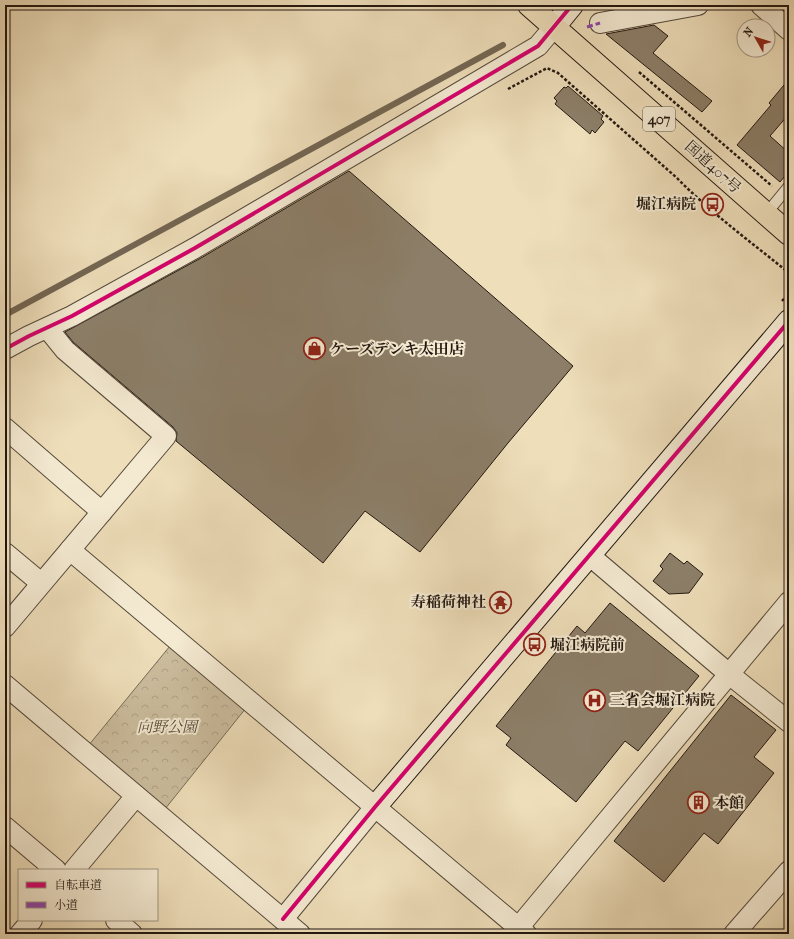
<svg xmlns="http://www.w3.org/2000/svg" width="794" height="939" font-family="'IM FELL French Canon','Noto Serif JP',serif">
<defs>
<pattern id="park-crowns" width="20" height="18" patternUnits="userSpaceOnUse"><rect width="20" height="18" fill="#cbbc9d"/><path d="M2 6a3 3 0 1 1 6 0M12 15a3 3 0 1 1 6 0" fill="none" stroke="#aea186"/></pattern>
</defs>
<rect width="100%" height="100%" fill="#eedeba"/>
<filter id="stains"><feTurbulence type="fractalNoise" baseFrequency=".005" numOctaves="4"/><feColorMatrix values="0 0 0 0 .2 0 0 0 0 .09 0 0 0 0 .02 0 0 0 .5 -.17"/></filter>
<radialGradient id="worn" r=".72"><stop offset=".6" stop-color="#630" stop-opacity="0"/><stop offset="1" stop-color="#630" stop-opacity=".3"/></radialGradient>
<polygon fill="url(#park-crowns)" stroke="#766a56" points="170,646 246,708 165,809 88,746"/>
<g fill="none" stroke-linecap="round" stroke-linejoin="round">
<polyline stroke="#736653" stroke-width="6" points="5,315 503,45"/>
</g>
<g fill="#8c7e68" stroke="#221710">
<polygon points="654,25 668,36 653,53 712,101 702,112 606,34"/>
<polygon points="789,79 789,114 770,136 789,153 789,171 780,182 737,145 771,105 769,103"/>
<polygon points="568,86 603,116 601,119 604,122 595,133 592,130 590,134 555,104 557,101 554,98 564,87 566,88"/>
<polygon points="349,171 573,366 508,443 420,552 365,511 323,563 176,441 177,433 173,427 73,342 65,332 201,258"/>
<polygon points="670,553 684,564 687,561 703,574 689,593 669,594 653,581 663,569 660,566"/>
<polygon points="610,603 699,676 638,751 625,741 576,802 506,745 511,738 496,726 577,626 585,633"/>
<polygon points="731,695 776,730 754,757 774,773 718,844 704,833 664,882 614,841"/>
</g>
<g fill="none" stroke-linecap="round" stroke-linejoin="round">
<defs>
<polyline id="lane" points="766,214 789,186"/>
<g id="street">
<polyline points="761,5 789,30"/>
<polyline points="600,23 698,5"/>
<polyline points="5,349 29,336 72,316 195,248 538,46 554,27"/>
<polyline points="5,428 102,512"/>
<polyline points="70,550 526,934"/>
<polyline points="5,553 41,583"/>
<polyline points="589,555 729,674 789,722"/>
<polyline points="5,627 166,436 65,350 48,329"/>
<polyline points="5,685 300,934"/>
<polyline points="5,827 56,870"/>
<polyline points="74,870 136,796"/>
<polyline points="283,919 375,807"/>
<polyline points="116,920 132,934"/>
<polyline points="518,928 789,602"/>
<polyline points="20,934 32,920"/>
<polyline points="734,934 789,871"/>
</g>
<g id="secondary">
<polyline points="554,27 572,5"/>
<polyline points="375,807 789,321"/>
</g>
<polyline id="highway" points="529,5 789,234"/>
</defs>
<use href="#lane" stroke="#55493a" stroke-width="12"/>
<use href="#street" stroke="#55493a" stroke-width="22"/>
<use href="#secondary" stroke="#221710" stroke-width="24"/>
<use href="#highway" stroke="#221710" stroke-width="24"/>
<g stroke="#221710" stroke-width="2.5" stroke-dasharray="3 2" stroke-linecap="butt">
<polyline points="639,72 772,186"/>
<path d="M508,89L547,68L558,73L677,178C711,213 751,242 789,273"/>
<polyline points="782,301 789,293"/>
</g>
<use href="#lane" stroke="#f4ead2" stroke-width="10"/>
<use href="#street" stroke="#f4ead2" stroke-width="20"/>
<use href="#secondary" stroke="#f4ead2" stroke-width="22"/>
<use href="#highway" stroke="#eedeba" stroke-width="22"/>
<polyline stroke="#8e44ad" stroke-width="3" stroke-dasharray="6 3" stroke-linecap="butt" points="587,27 600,23"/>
<defs>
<g id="cycleway">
<polyline points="5,349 29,336 72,316 195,248 538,46 572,5"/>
<polyline points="283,919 375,807 789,321"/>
</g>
</defs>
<use href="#cycleway" stroke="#f4ead2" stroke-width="6"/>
<use href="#cycleway" stroke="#d6006c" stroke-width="4"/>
</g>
<defs>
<symbol id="bus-ring" viewBox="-11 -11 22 22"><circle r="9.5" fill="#f4ead2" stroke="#8f2418" stroke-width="1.5"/><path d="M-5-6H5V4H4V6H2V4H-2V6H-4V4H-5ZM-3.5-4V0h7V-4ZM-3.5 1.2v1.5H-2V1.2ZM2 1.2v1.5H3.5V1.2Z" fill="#8f2418"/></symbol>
<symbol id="shop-ring" viewBox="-11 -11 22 22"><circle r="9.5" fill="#f4ead2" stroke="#8f2418" stroke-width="1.5"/><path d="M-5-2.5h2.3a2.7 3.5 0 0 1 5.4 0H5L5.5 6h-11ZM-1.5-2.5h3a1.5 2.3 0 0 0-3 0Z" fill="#8f2418"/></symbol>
<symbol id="temple-ring" viewBox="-11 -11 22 22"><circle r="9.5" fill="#f4ead2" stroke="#8f2418" stroke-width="1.5"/><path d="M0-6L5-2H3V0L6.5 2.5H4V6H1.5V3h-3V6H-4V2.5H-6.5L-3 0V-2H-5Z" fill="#8f2418"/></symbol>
<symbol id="hospital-ring" viewBox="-11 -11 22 22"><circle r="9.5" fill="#f4ead2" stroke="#8f2418" stroke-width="1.5"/><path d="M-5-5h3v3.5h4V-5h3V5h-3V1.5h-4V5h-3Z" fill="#8f2418"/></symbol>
<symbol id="building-ring" viewBox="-11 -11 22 22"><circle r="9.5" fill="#f4ead2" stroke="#8f2418" stroke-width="1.5"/><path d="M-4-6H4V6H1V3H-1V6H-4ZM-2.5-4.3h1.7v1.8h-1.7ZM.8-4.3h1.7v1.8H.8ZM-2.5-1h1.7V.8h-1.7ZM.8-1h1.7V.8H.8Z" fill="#8f2418"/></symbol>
</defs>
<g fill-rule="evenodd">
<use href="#bus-ring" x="700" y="192" width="25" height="25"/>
<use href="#shop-ring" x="302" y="336" width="25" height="25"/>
<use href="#temple-ring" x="488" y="590" width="25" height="25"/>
<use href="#bus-ring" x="522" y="632" width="25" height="25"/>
<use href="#hospital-ring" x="582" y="688" width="25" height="25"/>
<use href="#building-ring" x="686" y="790" width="25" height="25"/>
</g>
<g text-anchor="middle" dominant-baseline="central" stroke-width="4" stroke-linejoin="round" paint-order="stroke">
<rect fill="#f4ead2" stroke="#61564a" stroke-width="1" x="643" y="107" width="32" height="24" rx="3"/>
<g font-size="14" font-weight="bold" fill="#221710">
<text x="659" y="119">407</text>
</g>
<g font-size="15" fill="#221710" stroke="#f4ead2">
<text transform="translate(713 167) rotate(42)">国道407号</text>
</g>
<g font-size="15" font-weight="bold" fill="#221710" stroke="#f4ead2" text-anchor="start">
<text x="696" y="204" text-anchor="end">堀江病院</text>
<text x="330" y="349">ケーズデンキ太田店</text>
<text x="486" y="602" text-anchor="end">寿稲荷神社</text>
<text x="550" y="645">堀江病院前</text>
<text x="610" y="700">三省会堀江病院</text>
<text x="714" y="803">本館</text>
</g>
<g font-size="15" font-style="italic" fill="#55493a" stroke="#f4ead2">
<text x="167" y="727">向野公園</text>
</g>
</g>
<rect width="794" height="939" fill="none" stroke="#eedeba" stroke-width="20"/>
<rect x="6" y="6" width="782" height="927" fill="none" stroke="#221710" stroke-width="2"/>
<rect x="10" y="10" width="774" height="919" fill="none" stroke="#221710"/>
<rect x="18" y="869" width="140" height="52" fill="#f4ead2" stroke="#a09684"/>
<rect x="26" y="882" width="20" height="6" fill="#d6006c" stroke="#a09684"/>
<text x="54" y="889" font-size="12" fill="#221710">自転車道</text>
<rect x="26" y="902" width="20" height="6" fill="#8e44ad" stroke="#a09684"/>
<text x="54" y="909" font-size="12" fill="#221710">小道</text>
<g transform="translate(756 38) rotate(309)"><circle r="19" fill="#f4ead2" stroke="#a09684"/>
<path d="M0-3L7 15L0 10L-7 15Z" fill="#8f2418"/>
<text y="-6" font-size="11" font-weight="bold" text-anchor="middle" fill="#221710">N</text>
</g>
<rect width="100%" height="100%" filter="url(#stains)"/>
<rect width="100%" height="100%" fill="url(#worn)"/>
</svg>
